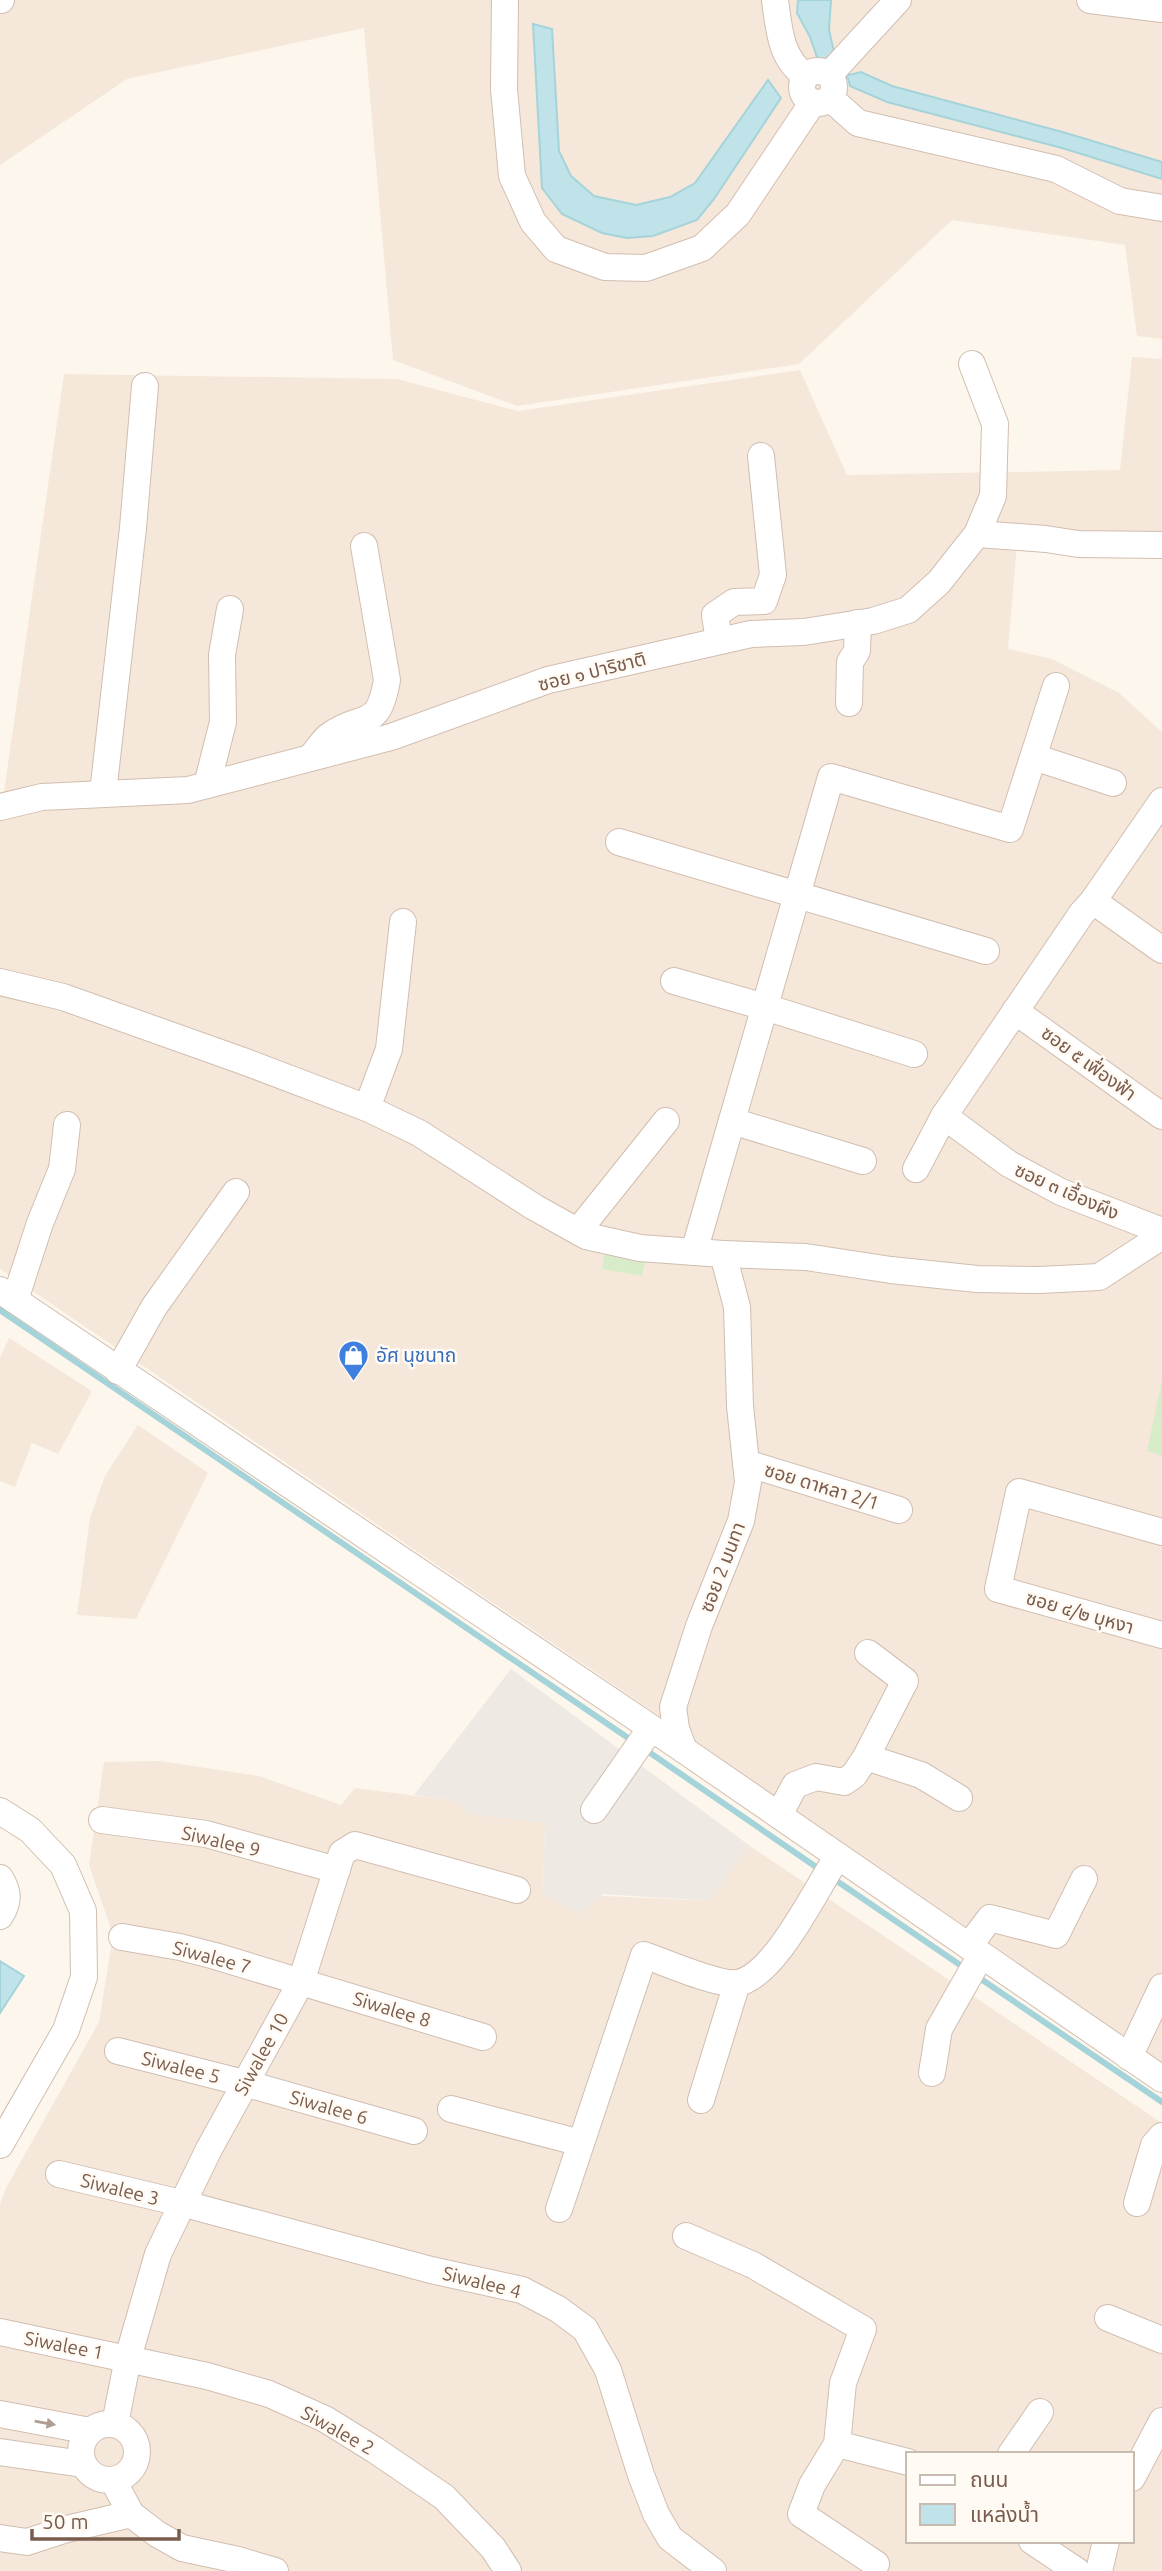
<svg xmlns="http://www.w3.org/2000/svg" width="1162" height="2571" font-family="Ubuntu,'Noto Sans Thai',sans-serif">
<rect width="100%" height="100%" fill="#fdf6ec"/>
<g fill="#f5e8da" fill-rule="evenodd">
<polygon points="0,0 1162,0 1162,339 1137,336 1125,245 952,220 799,364 517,406 393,360 364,28 127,79 0,165"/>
<polygon points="1132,357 1162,359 1162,554 1017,544 1008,649 1052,659 1119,693 1162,732 1162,2064 626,1693 0,1269 0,794 4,792 64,374 397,379 518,411 800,370 847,475 1120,470"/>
<polygon points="9,1338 92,1391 58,1454 32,1443 15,1487 0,1481 0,1358"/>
<polygon points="138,1425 208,1473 136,1619 77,1615 90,1518 105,1476"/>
<path d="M160,1761L259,1776L341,1805L355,1788L457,1801L467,1814L545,1823L543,1893L709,1901L750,1846L1162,2123V2571H0V2204L6,2188L99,2022L113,1935L89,1865L104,1762ZM908,2454H1132V2541H908Z"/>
</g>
<polygon fill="#efe9e4" points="511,1669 750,1846 709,1901 603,1894 580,1915 543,1893 545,1823 467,1814 457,1801 414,1795"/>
<g fill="#d8ecc9">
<polygon points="605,1250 646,1257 642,1276 602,1269"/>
<polygon points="1162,1379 1162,1456 1147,1451"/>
</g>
<g fill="#bfe3e8" stroke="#a5d3da" stroke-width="2">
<polygon points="798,0 831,0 829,30 834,52 832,62 849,75 861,72 892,86 1066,133 1162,162 1162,179 1062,148 887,102 850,86 848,78 830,65 820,66 810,37 797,13"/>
<polygon points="533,24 552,29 559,151 571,176 594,196 636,205 670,197 695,183 768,80 781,98 714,199 697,220 653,236 627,238 602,233 562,214 542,188"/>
<polygon points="0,1961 24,1976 0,2013"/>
</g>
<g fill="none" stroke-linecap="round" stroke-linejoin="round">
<g stroke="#a5d3da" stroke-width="6">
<polyline points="0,1310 634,1742"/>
<polyline points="643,1748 822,1871"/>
<polyline points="831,1877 966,1969"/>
<polyline points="975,1975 1162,2102"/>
</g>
<defs>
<g id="minor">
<polyline points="0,0 1,0"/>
<polyline points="505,0 504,89 512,176 533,222 556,249 605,267 646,268 702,248 738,214 813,102"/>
<path d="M775,0C779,28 780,59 806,76"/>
<polyline points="1090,0 1162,9"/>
<circle cx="818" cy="87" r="16"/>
<polyline points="829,75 898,0"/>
<polyline points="830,98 858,123 1056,169 1120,201 1162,208"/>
<polyline points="972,364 995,424 993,496 977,534"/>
<polyline points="719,641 715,615 734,602 764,601 773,575 761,456"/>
<polyline points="849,703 850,662 857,651 858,623"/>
<path d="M311,757C317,751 322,741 329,736C363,711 378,733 387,680L364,546"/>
<polyline points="1034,757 1113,783"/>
<polyline points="207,785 223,722 222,655 230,609"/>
<polyline points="103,793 133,528 145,386"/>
<polyline points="0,807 42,797 188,790 391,737 548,680 751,634 804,632 873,621 908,610 939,582 977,534 1046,539 1078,544 1162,545"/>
<polyline points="619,842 986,951"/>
<polyline points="1093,901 1162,950"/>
<polyline points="674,981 765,1007 914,1054"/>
<polyline points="0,982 63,997 243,1061 367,1108 419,1133 534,1207 586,1236 640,1248 723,1254 806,1257 891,1270 977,1279 1039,1280 1099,1277 1162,1236"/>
<polyline points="1015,1011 1162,1116"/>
<polyline points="367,1108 389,1049 403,922"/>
<polyline points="944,1116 1009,1164 1061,1192 1162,1231"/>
<polyline points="732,1121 863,1161"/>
<polyline points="916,1169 944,1116 1082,913 1093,901 1162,801"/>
<polyline points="578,1231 666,1121"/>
<polyline points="694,1252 831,777 1010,829 1056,686"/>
<polyline points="0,1290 684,1750 1162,2079"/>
<polyline points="15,1300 40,1223 62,1169 67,1125"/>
<polyline points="118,1371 154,1307 236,1192"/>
<polyline points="746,1463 899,1510"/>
<polyline points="1162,1532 1019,1492 998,1589 1162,1635"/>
<polyline points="684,1750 676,1729 673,1707 699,1626 741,1521 748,1482 740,1406 737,1307 723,1254"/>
<polyline points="866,1757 905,1681 868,1653"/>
<polyline points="594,1810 651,1728"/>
<polyline points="0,1811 30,1830 63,1865 83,1911 84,1977 66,2030 0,2145"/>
<polyline points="779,1815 795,1785 816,1777 844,1782 854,1775 866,1757 921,1775 959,1798"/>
<polyline points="102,1820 206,1834 337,1870"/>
<path d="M0,1878C9,1892 9,1902 0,1916"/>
<polyline points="122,1937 180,1947 215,1956 483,2037"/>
<polyline points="969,1946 990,1918 1056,1935 1084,1879"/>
<polyline points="118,2051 244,2083 414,2131"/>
<polyline points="1129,2057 1162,1987"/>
<polyline points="932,2073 939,2029 981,1955"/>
<polyline points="701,2100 737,1983"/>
<polyline points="451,2109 581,2143"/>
<polyline points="59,2174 181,2203 431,2270 522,2290 558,2309 585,2329 608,2370 641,2475 656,2514 670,2538 713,2571"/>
<polyline points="1137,2203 1154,2145 1162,2136"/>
<path d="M559,2209L644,1955C664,1962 719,1986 737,1983C775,1977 816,1888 838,1856"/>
<polyline points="686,2236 753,2265 863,2329 843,2383 837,2444 812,2485 801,2514 876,2564"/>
<polyline points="1108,2318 1162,2340"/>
<polyline points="0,2332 207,2376 269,2394 325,2419 375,2450 444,2497 493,2548 508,2571"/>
<polyline points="0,2414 90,2431"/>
<circle cx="109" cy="2452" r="28"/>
<polyline points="115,2424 128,2358 158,2254 209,2149 301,1982 342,1853 355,1845 517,1890"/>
<polyline points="837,2444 908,2462"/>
<polyline points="0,2452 83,2464"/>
<polyline points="1011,2454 1040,2412"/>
<polyline points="1132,2478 1162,2421"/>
<polyline points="113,2480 131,2514 157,2534 182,2548 238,2560 275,2571"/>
<polyline points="0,2538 27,2542 67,2529 131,2514"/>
<polyline points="1032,2541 1077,2571"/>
<polyline points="1099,2571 1106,2541"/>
</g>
</defs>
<use href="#minor" stroke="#d1beb0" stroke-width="28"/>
<use href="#minor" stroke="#fff" stroke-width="26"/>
</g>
<defs><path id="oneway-solid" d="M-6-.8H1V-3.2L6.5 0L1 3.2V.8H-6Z" transform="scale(1.75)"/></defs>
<use fill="#af9d94" href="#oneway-solid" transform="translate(45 2423) rotate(10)"/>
<defs>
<symbol id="shop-pin" viewBox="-11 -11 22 30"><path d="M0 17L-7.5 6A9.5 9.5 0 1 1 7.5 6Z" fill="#3f7fe0" stroke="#fffaf3"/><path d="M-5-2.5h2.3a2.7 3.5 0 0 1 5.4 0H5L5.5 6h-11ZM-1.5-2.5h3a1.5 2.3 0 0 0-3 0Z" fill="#fff"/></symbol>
</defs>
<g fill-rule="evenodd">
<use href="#shop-pin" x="336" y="1338" width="35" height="47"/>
</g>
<g text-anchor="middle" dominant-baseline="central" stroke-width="5" stroke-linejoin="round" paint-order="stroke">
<g font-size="19" fill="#7a5c4d" stroke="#fffaf3">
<text transform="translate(592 671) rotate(-14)">ซอย ๑ ปาริชาติ</text>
<text transform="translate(1089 1063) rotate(36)">ซอย ๕ เฟื่องฟ้า</text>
<text transform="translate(1067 1191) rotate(24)">ซอย ๓ เอื้องผึง</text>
<text transform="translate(822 1486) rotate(17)">ซอย ดาหลา 2/1</text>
<text transform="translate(722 1567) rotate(-69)">ซอย 2 มนทา</text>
<text transform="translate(1080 1612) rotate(16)">ซอย ๔/๒ บุหงา</text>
<text transform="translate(221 1841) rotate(13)">Siwalee 9</text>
<text transform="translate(212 1957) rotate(15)">Siwalee 7</text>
<text transform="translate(392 2009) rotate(17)">Siwalee 8</text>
<text transform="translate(261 2054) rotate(-61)">Siwalee 10</text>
<text transform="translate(181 2067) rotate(14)">Siwalee 5</text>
<text transform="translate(329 2107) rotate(16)">Siwalee 6</text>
<text transform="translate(120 2189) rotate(14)">Siwalee 3</text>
<text transform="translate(482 2282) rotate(14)">Siwalee 4</text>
<text transform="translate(64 2345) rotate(11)">Siwalee 1</text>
<text transform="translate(338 2430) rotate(29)">Siwalee 2</text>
</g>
<g font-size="19" fill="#366cbe" stroke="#fffaf3" text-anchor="start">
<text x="376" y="1355">อัศ นุชนาถ</text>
</g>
</g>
<rect x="906" y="2452" width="228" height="91" fill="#fffaf3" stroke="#cabbb1" stroke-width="2"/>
<rect x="920" y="2475" width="35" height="10" fill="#ffffff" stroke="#cabbb1" stroke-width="2"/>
<text x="970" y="2487" font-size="21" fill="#7a5c4d">ถนน</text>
<rect x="920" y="2504" width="35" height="21" fill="#bfe3e8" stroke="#cabbb1" stroke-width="2"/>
<text x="970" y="2522" font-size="21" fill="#7a5c4d">แหล่งน้ำ</text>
<path d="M32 2529v10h147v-10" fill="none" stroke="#7a5c4d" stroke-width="3.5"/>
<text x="42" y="2529" font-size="21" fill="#7a5c4d" stroke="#fffaf3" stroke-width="5" paint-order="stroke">50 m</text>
</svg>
